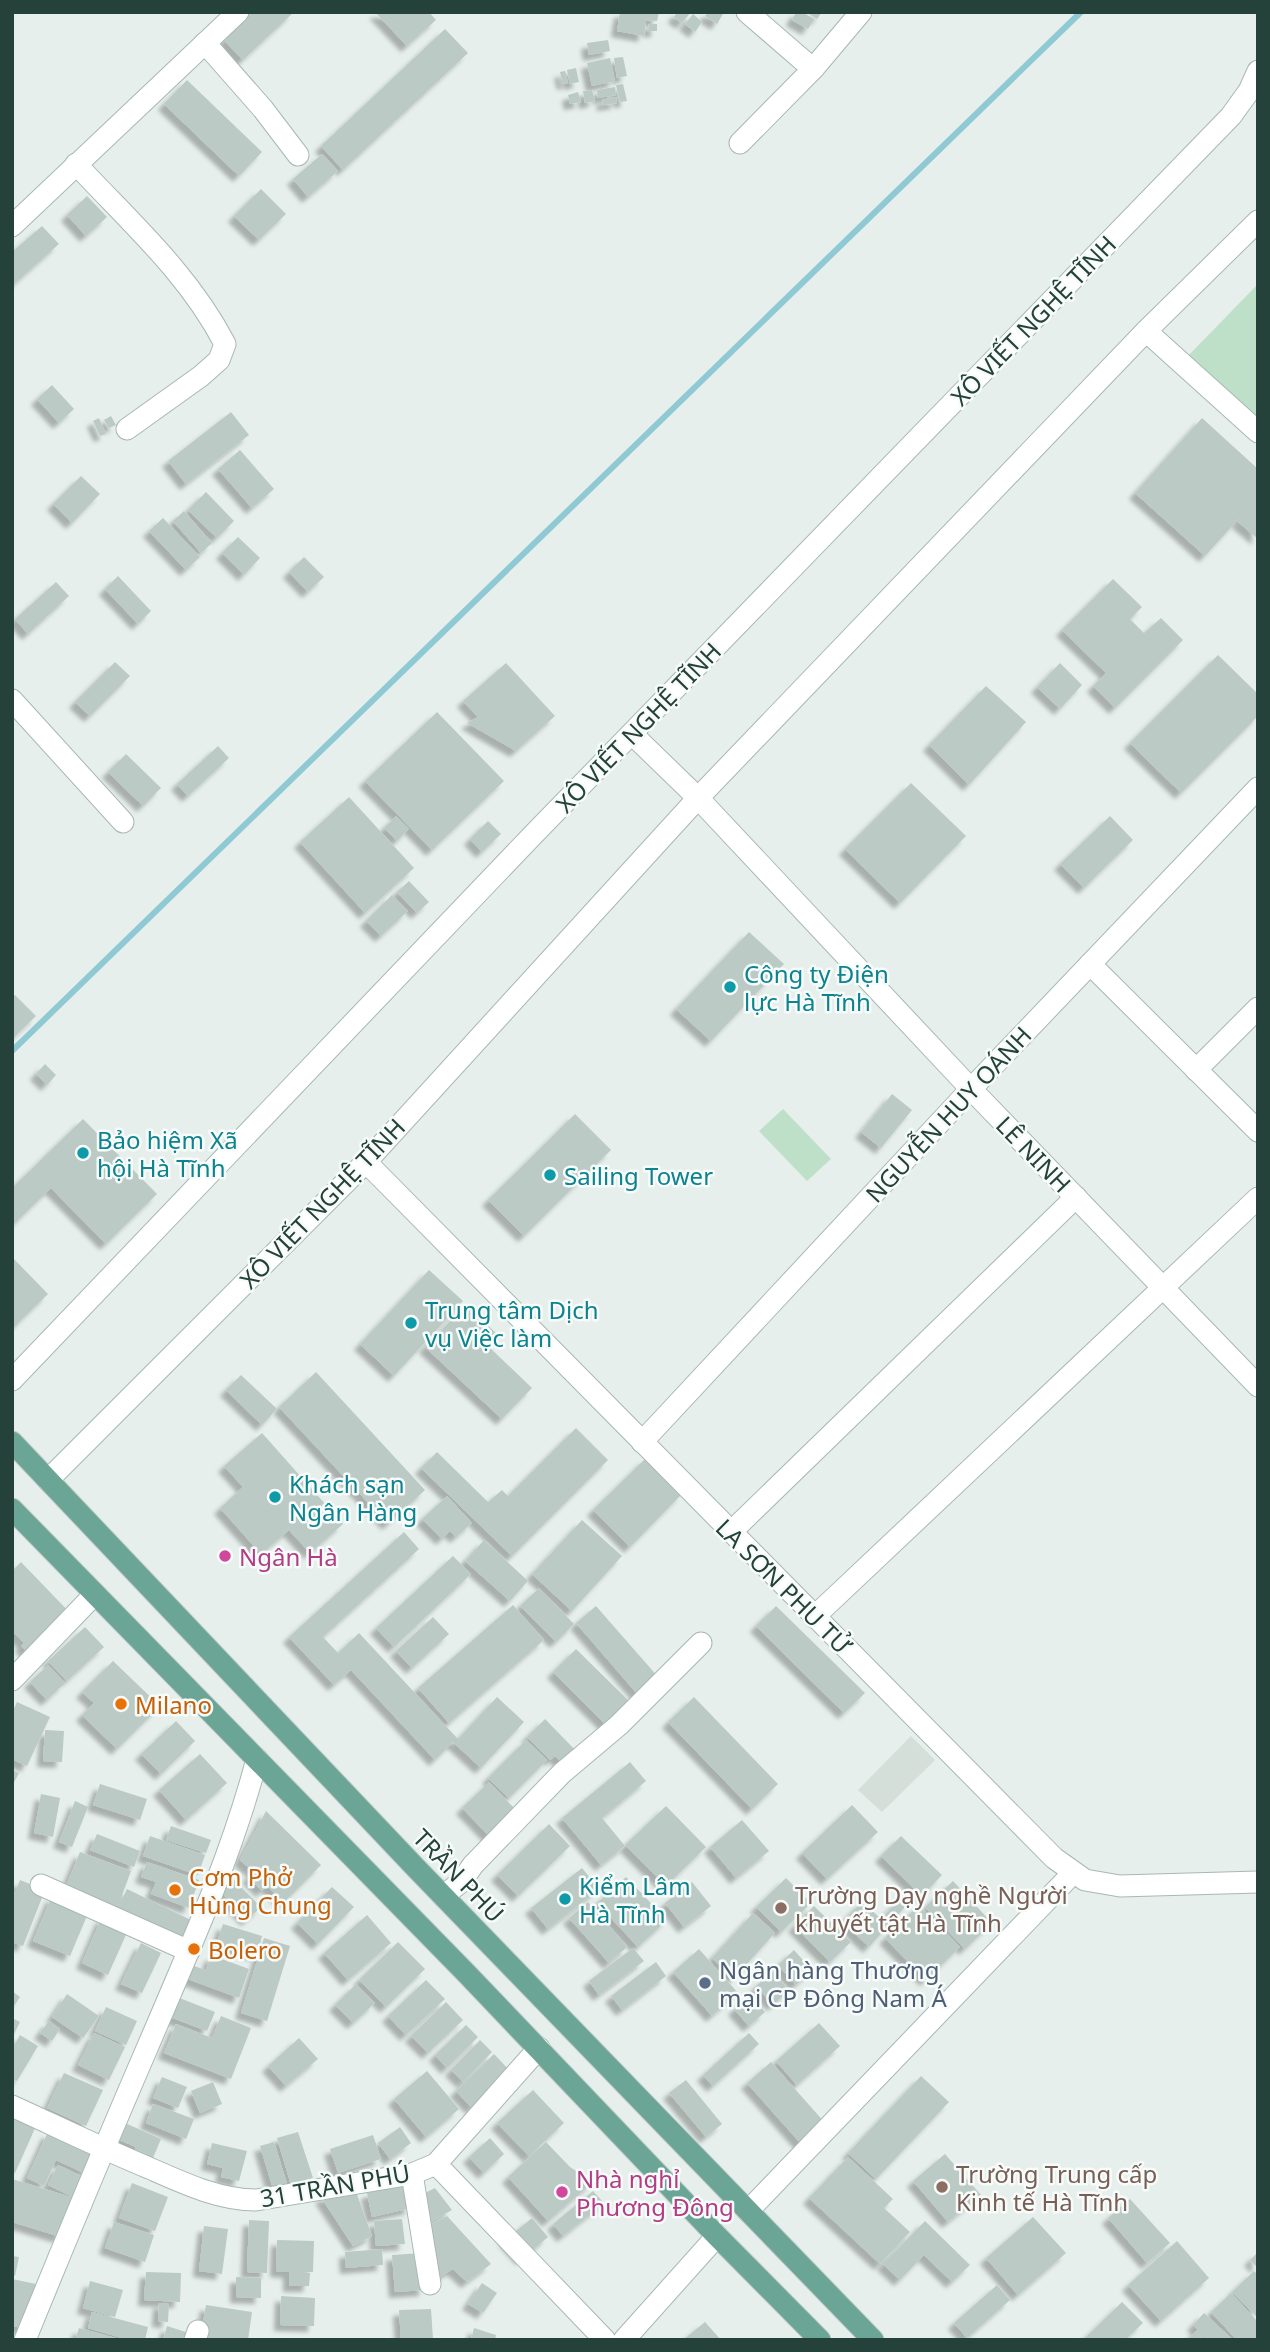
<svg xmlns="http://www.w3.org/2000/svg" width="1270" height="2352" font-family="'Noto Sans',sans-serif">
<defs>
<filter id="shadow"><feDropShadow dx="-6" dy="6" stdDeviation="2" flood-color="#0004"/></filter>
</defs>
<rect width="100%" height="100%" fill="#e6efeb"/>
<polygon fill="#d4dfda" points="911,1736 935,1760 882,1812 858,1790"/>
<g fill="#bfe0c8">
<polygon points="1258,284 1258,421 1187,357"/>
<polygon points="783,1109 831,1159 807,1181 759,1131"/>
</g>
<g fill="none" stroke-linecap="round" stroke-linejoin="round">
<polyline stroke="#8ec9d4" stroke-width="6" points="12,1051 1081,12"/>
</g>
<g fill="#bbcac4" filter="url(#shadow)">
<polygon points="252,12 294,12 243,60 224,40"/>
<polygon points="375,12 429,12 436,20 407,46"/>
<polygon points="620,12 659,12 657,21 646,20 644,36 617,31"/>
<polygon points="677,12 691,12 682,23 674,17"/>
<polygon points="708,12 724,12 717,24 705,16"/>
<polygon points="796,12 802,12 814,19 808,29 792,20"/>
<polygon points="806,12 822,12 817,19"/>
<polygon points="693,14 702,22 695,32 685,24"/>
<polygon points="649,24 657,24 657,31 648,31"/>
<polygon points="445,29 468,53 343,170 321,146"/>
<polygon points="608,40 610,51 589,55 587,43"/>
<polygon points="623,57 627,76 617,78 614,58"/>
<polygon points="610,58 615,81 592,86 587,63"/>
<polygon points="576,68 579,82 570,84 567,70"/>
<polygon points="565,71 568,83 563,84 560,72"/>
<polygon points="187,80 262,152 239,176 164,104"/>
<polygon points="623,84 627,101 620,102 616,85"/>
<polygon points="615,87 616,95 598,98 597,90"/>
<polygon points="592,90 595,101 585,103 583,91"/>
<polygon points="578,92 581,102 570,104 568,95"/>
<polygon points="616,97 617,103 603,105 602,100"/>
<polygon points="322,154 338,171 308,197 293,179"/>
<polygon points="261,189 286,214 259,240 234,216"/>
<polygon points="87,196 107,217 86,236 67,215"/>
<polygon points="42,226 59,244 12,286 12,252"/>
<polygon points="52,385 74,409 59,423 37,399"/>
<polygon points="231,412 249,435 186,484 168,461"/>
<polygon points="111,416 116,425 109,428 104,420"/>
<polygon points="99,418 106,434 100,436 93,421"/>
<polygon points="1202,418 1258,469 1258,539 1238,522 1252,504 1205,556 1135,493"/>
<polygon points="240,450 274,489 252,508 218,469"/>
<polygon points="81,476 100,494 72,523 53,504"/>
<polygon points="206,492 234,521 217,538 188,510"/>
<polygon points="184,511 212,543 201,553 173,521"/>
<polygon points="163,518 200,557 186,570 149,531"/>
<polygon points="238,537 260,558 244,575 222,553"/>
<polygon points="304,557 324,577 308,592 289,572"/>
<polygon points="118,576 151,611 138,624 105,589"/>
<polygon points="1113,579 1142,607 1130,619 1144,633 1161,618 1183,640 1115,708 1093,686 1106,673 1062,630"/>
<polygon points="56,582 69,596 28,634 15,619"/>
<polygon points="1218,655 1258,694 1258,716 1181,793 1130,743"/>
<polygon points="115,662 130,676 90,716 75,702"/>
<polygon points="506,663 555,716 516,751 467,723 478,717 463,701"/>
<polygon points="1060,663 1082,685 1060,709 1037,687"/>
<polygon points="986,686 1026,722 969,785 929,745"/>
<polygon points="437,712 504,781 432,850 365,781"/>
<polygon points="218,746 229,758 188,796 177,784"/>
<polygon points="126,754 161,788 143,806 108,772"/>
<polygon points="911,783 966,836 900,903 845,849"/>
<polygon points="349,797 414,868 365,913 300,842"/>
<polygon points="396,816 409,829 397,841 384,828"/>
<polygon points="1110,816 1133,840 1084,888 1060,864"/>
<polygon points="488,821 501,834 482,852 470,839"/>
<polygon points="409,881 429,902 417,913 397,892"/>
<polygon points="392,895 408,911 381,936 366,921"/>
<polygon points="749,932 784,964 711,1041 676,1009"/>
<polygon points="15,995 36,1016 12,1039 12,997"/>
<polygon points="45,1064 56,1075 47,1085 36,1074"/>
<polygon points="892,1094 912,1110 881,1148 861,1132"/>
<polygon points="575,1114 611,1150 524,1236 488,1200"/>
<polygon points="83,1119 157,1194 106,1244 51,1188 12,1226 12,1188"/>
<polygon points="12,1257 48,1294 12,1329"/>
<polygon points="429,1270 463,1301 394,1376 360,1344"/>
<polygon points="466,1305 496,1333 486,1344 532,1388 502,1419 425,1347"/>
<polygon points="316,1372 425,1490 388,1524 279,1407"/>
<polygon points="241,1375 277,1409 262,1425 226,1390"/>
<polygon points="576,1428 608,1460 512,1556 421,1468 437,1452 488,1502 502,1490 508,1496"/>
<polygon points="262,1433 343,1524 310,1553 289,1530 261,1554 220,1508 243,1487 224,1466"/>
<polygon points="646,1458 682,1494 630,1547 593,1510"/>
<polygon points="447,1496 472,1523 456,1537 450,1531 442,1539 422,1519"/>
<polygon points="582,1520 622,1556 572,1611 532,1574"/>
<polygon points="404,1532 419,1549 323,1637 338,1653 359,1633 458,1739 497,1697 524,1722 481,1768 453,1742 435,1760 351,1670 334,1685 289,1637"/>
<polygon points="484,1540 528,1581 510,1601 465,1561"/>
<polygon points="453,1556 471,1574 394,1647 376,1628"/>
<polygon points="21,1562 73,1616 31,1656 21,1646 24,1643 12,1631 12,1571"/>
<polygon points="539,1588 574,1624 556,1642 520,1606"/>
<polygon points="513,1605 544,1640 449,1723 418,1688"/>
<polygon points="596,1606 659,1678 639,1696 576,1623"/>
<polygon points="776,1606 865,1693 844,1713 756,1626"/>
<polygon points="433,1617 449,1634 412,1668 396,1651"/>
<polygon points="85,1627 104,1647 67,1681 48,1661"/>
<polygon points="576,1649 632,1704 608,1727 553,1672"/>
<polygon points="113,1661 160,1706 117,1749 82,1715 94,1703 82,1692"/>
<polygon points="48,1665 65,1683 47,1700 30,1682"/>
<polygon points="694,1697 778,1784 752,1809 668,1722"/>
<polygon points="17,1702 50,1717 27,1766 12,1759 12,1713"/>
<polygon points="545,1719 579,1754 566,1767 555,1756 550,1760 527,1737"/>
<polygon points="176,1721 195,1741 161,1774 141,1754"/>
<polygon points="45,1730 64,1731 62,1762 43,1761"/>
<polygon points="526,1740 547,1760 509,1798 488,1778"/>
<polygon points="200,1754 227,1783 186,1820 159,1790"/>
<polygon points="630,1762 646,1781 602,1818 625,1846 601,1865 562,1818"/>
<polygon points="12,1770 19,1773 12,1786"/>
<polygon points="489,1782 514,1808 502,1819 510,1827 494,1841 462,1808"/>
<polygon points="100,1784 147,1799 140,1820 93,1805"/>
<polygon points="41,1794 60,1798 53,1837 34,1833"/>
<polygon points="75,1801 88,1807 72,1847 59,1842"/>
<polygon points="852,1805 878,1832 827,1879 802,1853"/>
<polygon points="666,1806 706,1847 666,1886 625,1845"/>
<polygon points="266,1811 321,1865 284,1902 267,1886 262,1891 248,1877 254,1872 240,1860"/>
<polygon points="742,1820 769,1851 736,1878 710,1847"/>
<polygon points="549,1824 570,1846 518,1896 497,1875"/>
<polygon points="171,1826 211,1840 206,1853 166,1840"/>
<polygon points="97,1834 140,1851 134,1867 90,1850"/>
<polygon points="150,1836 205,1855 198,1875 143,1856"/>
<polygon points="901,1836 942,1875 922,1896 881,1856"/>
<polygon points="80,1852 131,1871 118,1906 66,1886"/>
<polygon points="147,1862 199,1880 189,1908 151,1894 156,1882 141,1877"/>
<polygon points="582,1868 599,1889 548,1929 531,1908"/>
<polygon points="626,1877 667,1920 638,1947 597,1903"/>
<polygon points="786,1878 811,1903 781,1932 756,1907"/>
<polygon points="20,1880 45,1890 23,1946 12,1942 12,1900"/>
<polygon points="234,1880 261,1907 247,1920 221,1892"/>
<polygon points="953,1881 992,1923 965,1949 925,1907"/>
<polygon points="692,1882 711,1906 684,1927 665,1903"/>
<polygon points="332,1887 354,1907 318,1944 297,1923"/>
<polygon points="127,1889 195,1922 184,1945 116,1912"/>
<polygon points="903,1895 910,1901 869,1947 843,1922 862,1901 881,1919"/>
<polygon points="52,1896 89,1911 70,1956 33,1941"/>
<polygon points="588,1902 627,1947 609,1963 569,1918"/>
<polygon points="919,1905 960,1947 926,1980 885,1938"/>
<polygon points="814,1906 851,1942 830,1962 794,1926"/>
<polygon points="753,1913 775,1933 734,1978 712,1958"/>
<polygon points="367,1915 391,1943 348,1980 324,1953"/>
<polygon points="102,1917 129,1928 108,1975 82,1963"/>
<polygon points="223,1924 262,1936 257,1955 217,1942"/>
<polygon points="264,1938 290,1946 267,2021 241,2013"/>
<polygon points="398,1942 425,1969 386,2007 359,1980"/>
<polygon points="141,1943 161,1953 142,1993 121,1984"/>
<polygon points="633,1948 644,1961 599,1995 589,1981"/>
<polygon points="699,1949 738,1993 712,2016 673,1972"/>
<polygon points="794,1950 812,1970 796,1985 778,1965"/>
<polygon points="211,1955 249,1969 239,1998 185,1978 191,1965 206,1970"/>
<polygon points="656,1962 666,1976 622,2010 611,1996"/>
<polygon points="773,1972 789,1990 773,2005 756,1986"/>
<polygon points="426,1980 445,1999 406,2035 388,2016"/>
<polygon points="356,1984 375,2003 353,2023 335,2005"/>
<polygon points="12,1991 20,1997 12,2009"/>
<polygon points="67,1994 99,2016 83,2038 52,2017"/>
<polygon points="750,1995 765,2012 749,2026 734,2009"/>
<polygon points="177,1997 215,2012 207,2031 170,2017"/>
<polygon points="446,2002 463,2020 428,2053 411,2036"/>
<polygon points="106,2007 137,2021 126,2045 95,2031"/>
<polygon points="221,2016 251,2028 231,2079 164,2053 176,2024 212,2038"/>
<polygon points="12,2018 20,2022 12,2038"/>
<polygon points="49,2021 60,2029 52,2041 40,2033"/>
<polygon points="819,2023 840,2046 797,2085 776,2061"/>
<polygon points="466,2025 478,2037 447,2068 435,2055"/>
<polygon points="94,2033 125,2047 109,2080 78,2065"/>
<polygon points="749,2033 759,2044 713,2086 703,2075"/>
<polygon points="20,2035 38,2046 17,2081 12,2078 12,2049"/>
<polygon points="299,2038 318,2059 286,2086 268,2066"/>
<polygon points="480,2040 492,2052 463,2082 451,2070"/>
<polygon points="494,2054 510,2071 472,2108 456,2091"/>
<polygon points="771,2062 826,2124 802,2145 747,2083"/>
<polygon points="427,2071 459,2109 426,2137 394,2099"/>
<polygon points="64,2073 103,2090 86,2126 47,2108"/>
<polygon points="921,2076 949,2102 876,2179 848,2153"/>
<polygon points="162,2077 187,2087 178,2108 153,2098"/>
<polygon points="686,2080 722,2124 706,2137 669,2093"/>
<polygon points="213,2082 222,2104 200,2113 191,2091"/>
<polygon points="533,2090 564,2123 529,2156 497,2123"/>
<polygon points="153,2104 194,2119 186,2139 146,2123"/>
<polygon points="14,2117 36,2126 15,2173 12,2172"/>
<polygon points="125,2123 161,2139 152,2160 134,2152 136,2147 117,2139"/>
<polygon points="400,2127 411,2143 390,2159 378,2143"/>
<polygon points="48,2132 96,2153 86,2174 56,2160 44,2186 27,2178"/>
<polygon points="298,2132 313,2178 291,2185 277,2138"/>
<polygon points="373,2135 381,2159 338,2173 330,2149"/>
<polygon points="490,2138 504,2154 484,2173 469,2157"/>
<polygon points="274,2142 288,2187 274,2192 260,2146"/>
<polygon points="546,2142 570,2167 593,2182 548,2221 508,2177"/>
<polygon points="212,2143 247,2151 239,2181 221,2177 223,2168 207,2164"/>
<polygon points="945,2154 981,2195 948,2222 913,2181"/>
<polygon points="848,2157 893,2199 884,2208 910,2232 880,2264 809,2198"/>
<polygon points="58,2165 88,2179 79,2200 48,2185"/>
<polygon points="12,2179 74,2198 61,2237 12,2222"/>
<polygon points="132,2183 168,2197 155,2231 119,2218"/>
<polygon points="405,2184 411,2208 372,2217 367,2193"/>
<polygon points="435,2188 452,2210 425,2225 421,2195"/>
<polygon points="355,2189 372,2236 353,2246 321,2197"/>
<polygon points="593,2191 604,2203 563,2236 553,2224"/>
<polygon points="1130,2199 1170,2243 1147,2263 1108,2218"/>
<polygon points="447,2216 491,2264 467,2282 453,2269 436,2279 425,2227"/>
<polygon points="1033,2217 1066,2253 1018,2295 986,2258"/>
<polygon points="532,2218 548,2237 522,2259 505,2240"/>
<polygon points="402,2219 405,2244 376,2246 374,2221"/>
<polygon points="249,2220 269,2221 267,2273 247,2272"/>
<polygon points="925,2221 970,2265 952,2282 924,2255 900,2280 883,2264"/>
<polygon points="114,2222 154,2235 145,2262 105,2248"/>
<polygon points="204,2226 228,2229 222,2274 199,2271"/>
<polygon points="277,2240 314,2241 313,2272 301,2272 310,2273 309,2286 289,2286 289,2272 276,2271"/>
<polygon points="1177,2241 1209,2278 1161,2321 1128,2285"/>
<polygon points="382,2249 383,2265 346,2268 345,2252"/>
<polygon points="1258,2252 1258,2268 1250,2260"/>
<polygon points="422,2253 425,2290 395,2292 392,2255"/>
<polygon points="12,2256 19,2257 15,2276 12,2275"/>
<polygon points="1254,2271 1258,2275 1258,2318 1232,2292"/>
<polygon points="146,2272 181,2273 180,2302 144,2300"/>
<polygon points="236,2277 261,2278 261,2298 236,2297"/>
<polygon points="12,2279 36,2284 27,2329 12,2326"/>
<polygon points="90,2281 123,2290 115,2317 83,2308"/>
<polygon points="482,2283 497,2293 483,2313 468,2304"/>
<polygon points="997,2285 1010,2300 967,2338 954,2323"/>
<polygon points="1231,2293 1258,2322 1258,2336 1254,2340 1237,2340 1211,2312"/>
<polygon points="281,2296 315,2298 314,2326 280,2325"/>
<polygon points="1122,2302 1143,2323 1125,2340 1083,2340"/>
<polygon points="159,2303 169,2304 168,2322 158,2321"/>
<polygon points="206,2305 252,2312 248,2340 200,2340"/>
<polygon points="431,2309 433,2339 401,2340 399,2310"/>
<polygon points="92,2312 148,2327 145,2340 129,2340 88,2328"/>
<polygon points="1204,2313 1233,2340 1209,2340 1193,2325"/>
<polygon points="705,2322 721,2340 683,2340"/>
<polygon points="167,2326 192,2334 191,2340 163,2340"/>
<polygon points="79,2328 119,2339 119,2340 75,2340"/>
<polygon points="474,2328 496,2335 495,2340 471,2340"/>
<polygon points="1197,2330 1207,2340 1187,2340"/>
</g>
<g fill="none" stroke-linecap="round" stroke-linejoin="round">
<defs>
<g id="minor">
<polyline points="747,12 813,69"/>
<polyline points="205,43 263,109 298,155"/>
<polyline points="740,143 813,69 861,12"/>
<path d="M76,164C129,221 189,274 225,344L219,360L201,376L127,429"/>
<polyline points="12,226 238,12"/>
<polyline points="1146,331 1258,432"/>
<polyline points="12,700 123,822"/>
<polyline points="632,734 698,798 971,1089 1258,1386"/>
<polyline points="1090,964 1258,1131"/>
<polyline points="1196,1070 1258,1008"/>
<polyline points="366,1162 1054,1858 1085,1880 1120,1886 1258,1882"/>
<polyline points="12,1380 531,837 1231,116 1249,91 1258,71"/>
<polyline points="642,1442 971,1089 1258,788"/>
<polyline points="48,1480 366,1162 698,798 1146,331 1258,221"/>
<polyline points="731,1532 1076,1197"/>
<polyline points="814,1617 1258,1198"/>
<polyline points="12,1680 95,1594"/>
<polyline points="41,1885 189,1951"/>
<polyline points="443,1896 461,1882 473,1865 562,1773 619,1725 701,1643"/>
<path d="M12,2106C58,2127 103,2149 149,2168C183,2183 219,2200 256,2200L412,2174L436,2164L539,2048"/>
<polyline points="436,2164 605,2340"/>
<polyline points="412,2174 430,2284"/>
<polyline points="748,2211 1073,1873"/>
<path d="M25,2340C65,2242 106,2143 148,2046C188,1952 231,1858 257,1759"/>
<polyline points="195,2340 198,2331"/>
<polyline points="624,2340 717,2236"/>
</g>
<g id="major">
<polyline points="12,1442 415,1867 873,2340"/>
<polyline points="12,1509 467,1974 717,2236 820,2340"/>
</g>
</defs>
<use href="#minor" stroke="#a8b8b2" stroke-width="23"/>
<use href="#major" stroke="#c2cac8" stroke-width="23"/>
<use href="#minor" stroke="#fff" stroke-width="21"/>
<use href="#major" stroke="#6aa596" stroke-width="21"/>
</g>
<g fill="#0f9aa8" stroke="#f7fbf9" stroke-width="2.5">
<circle cx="730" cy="987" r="7"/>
<circle cx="83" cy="1153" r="7"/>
<circle cx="550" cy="1175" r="7"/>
<circle cx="411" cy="1323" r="7"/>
<circle cx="275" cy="1497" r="7"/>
<circle cx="565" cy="1899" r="7"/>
</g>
<g fill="#d1479c" stroke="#f7fbf9" stroke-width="2.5">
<circle cx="225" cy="1556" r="7"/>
<circle cx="562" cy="2192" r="7"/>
</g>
<g fill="#e8710a" stroke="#f7fbf9" stroke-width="2.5">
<circle cx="121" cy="1704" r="7"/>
<circle cx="175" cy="1890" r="7"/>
<circle cx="194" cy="1949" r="7"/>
</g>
<g fill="#8d6e63" stroke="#f7fbf9" stroke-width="2.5">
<circle cx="781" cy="1908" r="7"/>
<circle cx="942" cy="2187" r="7"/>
</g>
<circle fill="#5c6f8a" stroke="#f7fbf9" stroke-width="2.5" cx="705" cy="1983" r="7"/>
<g text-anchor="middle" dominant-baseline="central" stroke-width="5" stroke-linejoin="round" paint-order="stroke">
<g font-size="24" fill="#24423a" stroke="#f7fbf9">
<text transform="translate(1033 320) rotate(-46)">XÔ VIẾT NGHỆ TĨNH</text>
<text transform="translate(638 727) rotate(-46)">XÔ VIẾT NGHỆ TĨNH</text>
<text transform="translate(948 1114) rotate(-47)">NGUYỄN HUY OÁNH</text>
<text transform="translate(1034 1154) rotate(46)">LÊ NINH</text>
<text transform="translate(322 1203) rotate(-46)">XÔ VIẾT NGHỆ TĨNH</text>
<text transform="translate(784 1586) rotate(45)">LA SƠN PHU TỬ</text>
<text transform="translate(459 1875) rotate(46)">TRẦN PHÚ</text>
<text transform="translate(335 2185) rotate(-10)">31 TRẦN PHÚ</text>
</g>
<g font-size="24" fill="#0d838f" stroke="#f7fbf9" text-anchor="start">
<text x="744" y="973">Công ty Điện<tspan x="744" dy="28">lực Hà Tĩnh</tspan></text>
<text x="97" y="1139">Bảo hiệm Xã<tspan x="97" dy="28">hội Hà Tĩnh</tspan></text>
<text x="564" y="1175">Sailing Tower</text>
<text x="425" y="1309">Trung tâm Dịch<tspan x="425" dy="28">vụ Việc làm</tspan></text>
<text x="289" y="1483">Khách sạn<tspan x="289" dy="28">Ngân Hàng</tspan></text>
<text x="579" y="1885">Kiểm Lâm<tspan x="579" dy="28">Hà Tĩnh</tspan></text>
</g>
<g font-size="24" fill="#b23c85" stroke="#f7fbf9" text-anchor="start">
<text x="239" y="1556">Ngân Hà</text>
<text x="576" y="2178">Nhà nghỉ<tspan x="576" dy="28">Phương Đông</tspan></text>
</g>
<g font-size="24" fill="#c56008" stroke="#f7fbf9" text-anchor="start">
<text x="135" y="1704">Milano</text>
<text x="189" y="1876">Cơm Phở<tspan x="189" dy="28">Hùng Chung</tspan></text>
<text x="208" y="1949">Bolero</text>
</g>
<g font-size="24" fill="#785e54" stroke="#f7fbf9" text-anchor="start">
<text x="795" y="1894">Trường Dạy nghề Người<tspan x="795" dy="28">khuyết tật Hà Tĩnh</tspan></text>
<text x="956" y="2173">Trường Trung cấp<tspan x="956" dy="28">Kinh tế Hà Tĩnh</tspan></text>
</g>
<g font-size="24" fill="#4e5e75" stroke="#f7fbf9" text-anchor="start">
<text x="719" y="1969">Ngân hàng Thương<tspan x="719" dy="28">mại CP Đông Nam Á</tspan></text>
</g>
</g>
<rect width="1270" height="2352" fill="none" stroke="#24423a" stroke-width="28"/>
</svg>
